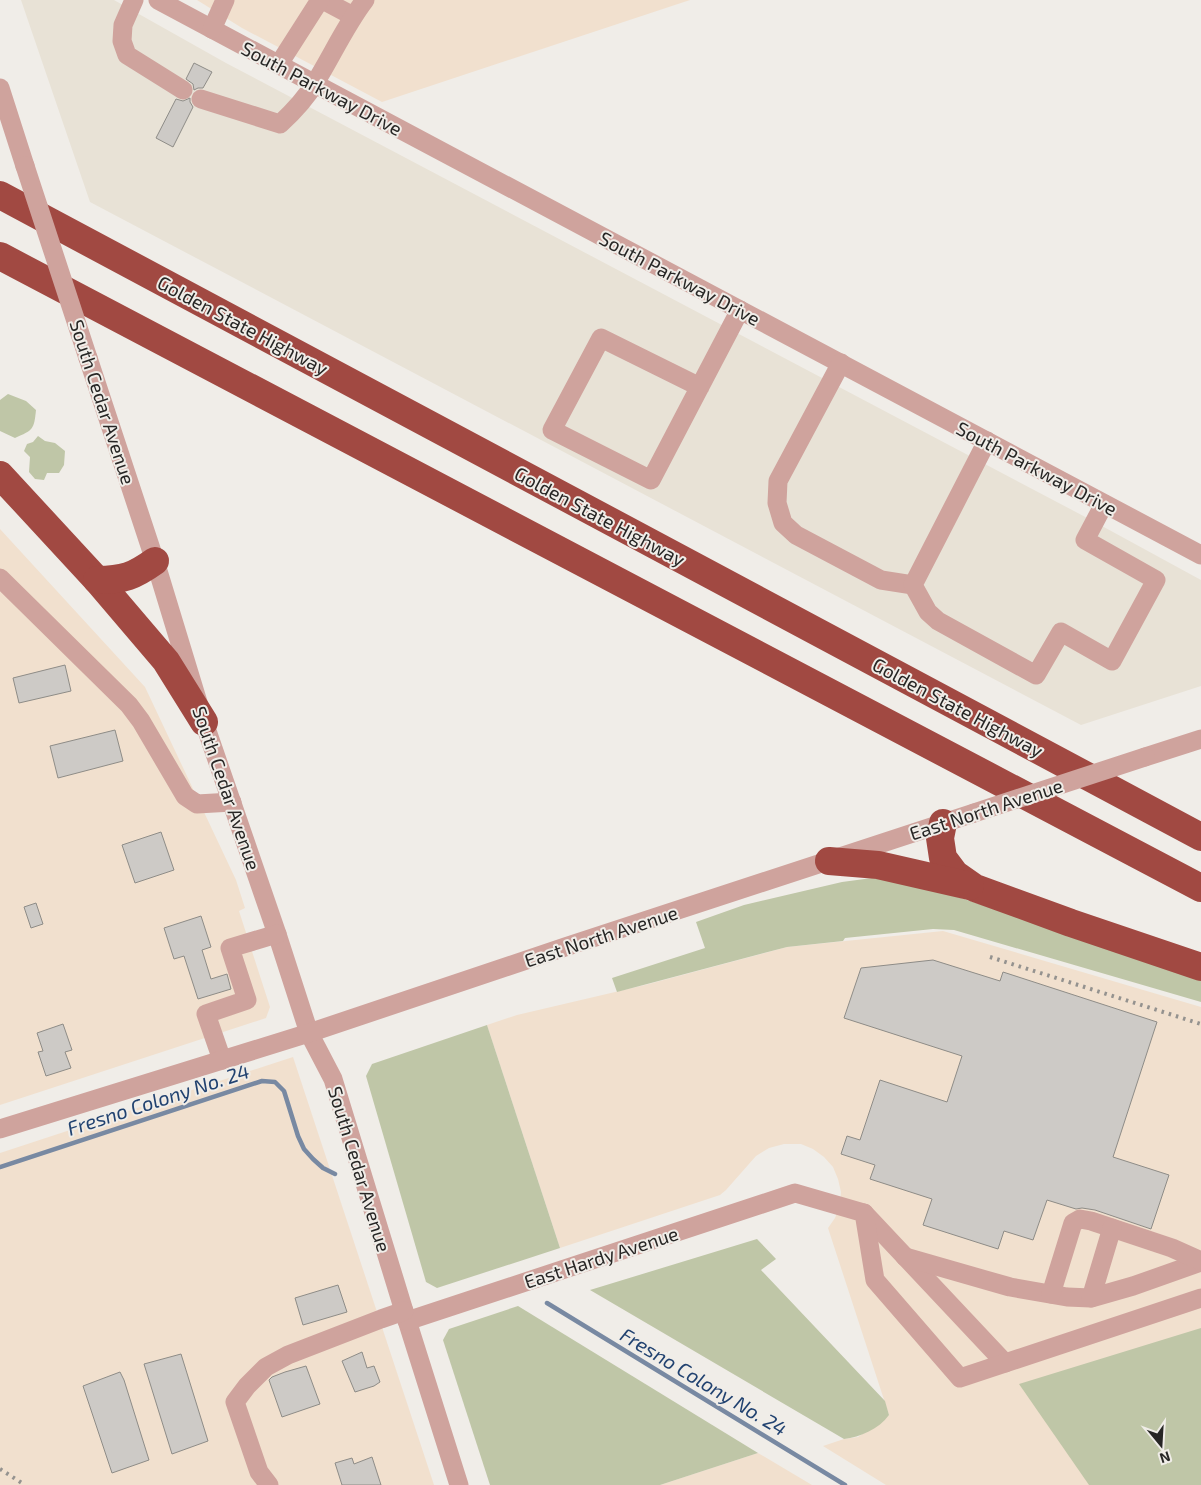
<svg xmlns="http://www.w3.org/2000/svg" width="1201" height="1485" font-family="'Exo 2',sans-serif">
<rect width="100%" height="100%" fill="#f0ede8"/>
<polygon fill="#e8e2d6" points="21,0 114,0 226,63 1091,520 1201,580 1201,686 1081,725 90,202"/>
<g fill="#f1e0ce">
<polygon points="197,0 690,0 382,102 242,28"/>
<polygon points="0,529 145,687 236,880 245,908 239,911 270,1007 266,1018 0,1105"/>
<polygon points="943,931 1201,1007 1201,1485 886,1485 823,1446 844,1439 858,1437 889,1415 828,1228 835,1218 840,1205 841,1192 838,1179 833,1167 824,1157 813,1149 801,1144 784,1144 769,1148 756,1156 726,1190 720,1195 560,1248 487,1025 517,1015 645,985 787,947"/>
<polygon points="293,1057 434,1485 0,1485 0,1153"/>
<polygon points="758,1453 812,1485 660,1485"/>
</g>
<g fill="#bfc6a7">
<path d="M8,394L26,401L36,410C34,430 33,430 15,438L0,431V400Z"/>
<polygon points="38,436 45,441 55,443 65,451 64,465 59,473 47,473 44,480 35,479 29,472 30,457 24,451 27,444 33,442"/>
<polygon points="872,878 898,880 943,892 1201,977 1201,1002 954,930 933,929 845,938 843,941 787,947 617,992 612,978 705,948 696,922 744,905 842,882"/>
<polygon points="487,1025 560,1248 437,1288 426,1282 366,1076 372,1064"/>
<path d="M757,1239L776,1259L761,1270L885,1401L889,1415C879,1429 860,1437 844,1439L590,1290Z"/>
<polygon points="518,1306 758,1453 660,1485 490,1485 443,1340 449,1329"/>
<polygon points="1201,1328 1201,1485 1089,1485 1019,1384"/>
</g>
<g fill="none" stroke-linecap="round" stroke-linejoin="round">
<g stroke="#7889a2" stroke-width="4.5">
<polyline points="0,1167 262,1081 275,1082 284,1091 298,1136 304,1149 313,1159 323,1168 335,1174"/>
<polyline points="547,1303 845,1485"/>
</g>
</g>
<g fill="#cdcac6" stroke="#8e8c87">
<polygon points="194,63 212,72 203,88 198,88 194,90 193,84 186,79"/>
<polygon points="190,98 190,102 193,107 173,147 156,138 176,99 183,101"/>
<polygon points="65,665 71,691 19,703 13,678"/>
<polygon points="115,730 123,761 58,778 50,746"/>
<polygon points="161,832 174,870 135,883 122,845"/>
<polygon points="36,903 43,924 31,928 24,907"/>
<polygon points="201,916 211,947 202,950 211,979 227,974 231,989 198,999 184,956 174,959 164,928"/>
<polygon points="933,960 1000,981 1003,972 1157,1022 1113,1157 1169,1175 1151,1229 1095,1210 1082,1208 1076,1209 1047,1200 1033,1240 1004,1231 998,1249 923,1225 932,1199 870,1179 875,1165 841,1154 847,1136 860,1140 880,1080 947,1102 962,1056 844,1018 861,968"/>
<polygon points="63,1024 72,1050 65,1052 71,1068 46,1076 38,1052 43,1051 37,1033"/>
<polygon points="338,1285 347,1312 303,1325 295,1298"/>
<polygon points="362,1352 367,1368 374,1366 380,1382 374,1386 355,1392 342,1361"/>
<polygon points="181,1354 208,1441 172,1454 144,1364"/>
<polygon points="306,1366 320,1404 282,1417 269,1380 272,1377 285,1372"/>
<polygon points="120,1372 124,1380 149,1460 112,1473 83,1386"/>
<polygon points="372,1457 381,1485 342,1485 335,1463 352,1458 354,1464"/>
</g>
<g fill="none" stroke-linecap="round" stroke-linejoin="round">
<g stroke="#cfa39d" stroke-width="19">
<polyline points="134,0 123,25 122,41 127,55 183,90"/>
<polyline points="158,0 315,84 1201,555"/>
<polyline points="323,0 353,16"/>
<polyline points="212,29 225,0"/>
<polyline points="279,64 320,0"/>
<polyline points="0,88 25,166"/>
<path d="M201,99L280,124C293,112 306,98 315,83C332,56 345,26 365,0"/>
<polyline points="88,358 155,561 204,722 277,934 309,1033 333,1079 404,1311 459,1485"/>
<polyline points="841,363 778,481 777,503 783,523 796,535 881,580 913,585"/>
<polyline points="700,387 601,338 552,430 651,480 740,310"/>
<polyline points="987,441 913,585 928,612 938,621 1036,675 1061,632 1112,661 1156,580 1085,540 1104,504"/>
<polyline points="0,578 129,705 141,721 185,796 197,804 232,802"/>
<polyline points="1145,757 1201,739"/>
<polyline points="222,1060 206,1014 247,1000 230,948 277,934"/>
<polyline points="0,1129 309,1033 565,947 974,813"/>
<polyline points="864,1213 1005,1363"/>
<polyline points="905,1257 1010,1287 1067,1297 1091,1298 1133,1286 1201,1262"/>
<polyline points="1051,1294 1073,1223 1080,1219 1091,1221 1172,1248 1201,1261"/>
<polyline points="1091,1298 1112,1228"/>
<polyline points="407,1321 795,1193 864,1213 875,1280 960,1378 1201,1298"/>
<polyline points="269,1485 259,1472 235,1402 247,1386 266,1367 288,1355 381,1319 404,1311"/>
</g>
<g stroke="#a14942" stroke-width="28">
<polyline points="0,195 1201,837"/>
<polyline points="0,256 1201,888"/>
<polyline points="0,475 97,580 166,661 204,722"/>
<path d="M97,580C124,580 134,576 155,561"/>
<polyline points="943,823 940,838 943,858 955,874 975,888 1071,923 1201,967"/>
<polyline points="829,861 878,865 970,886"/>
</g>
<g stroke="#94928f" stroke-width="4" stroke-dasharray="2.5 5" stroke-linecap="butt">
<polyline points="990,957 1201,1024"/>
<polyline points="0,1469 25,1485"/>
</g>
<g stroke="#cfa39d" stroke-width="19">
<polyline points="25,166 88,358"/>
<polyline points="974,813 1145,757"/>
</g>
</g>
<g text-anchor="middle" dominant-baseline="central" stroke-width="4" stroke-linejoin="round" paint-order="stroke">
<g font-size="19" fill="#272625" stroke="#f0ede8">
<text transform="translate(322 88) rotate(28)">South Parkway Drive</text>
<text transform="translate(680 278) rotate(28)">South Parkway Drive</text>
<text transform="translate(243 325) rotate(28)">Golden State Highway</text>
<text transform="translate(103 402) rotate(72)">South Cedar Avenue</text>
<text transform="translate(1037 468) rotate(28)">South Parkway Drive</text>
<text transform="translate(600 516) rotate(28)">Golden State Highway</text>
<text transform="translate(958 707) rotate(28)">Golden State Highway</text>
<text transform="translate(227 788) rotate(71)">South Cedar Avenue</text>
<text transform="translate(986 809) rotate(-18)">East North Avenue</text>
<text transform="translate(601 936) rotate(-18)">East North Avenue</text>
<text transform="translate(360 1169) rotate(73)">South Cedar Avenue</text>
<text transform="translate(601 1257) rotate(-18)">East Hardy Avenue</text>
</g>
<g font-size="20" font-style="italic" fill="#214270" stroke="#f0ede8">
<text transform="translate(158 1099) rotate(-18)">Fresno Colony No. 24</text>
<text transform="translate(704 1381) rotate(31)">Fresno Colony No. 24</text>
</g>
</g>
<g transform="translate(1161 1445) rotate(162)" stroke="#f0ede8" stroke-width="4" paint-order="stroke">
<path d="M0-4L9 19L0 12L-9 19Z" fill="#272625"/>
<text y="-8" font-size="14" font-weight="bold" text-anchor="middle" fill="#272625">N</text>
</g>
</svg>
